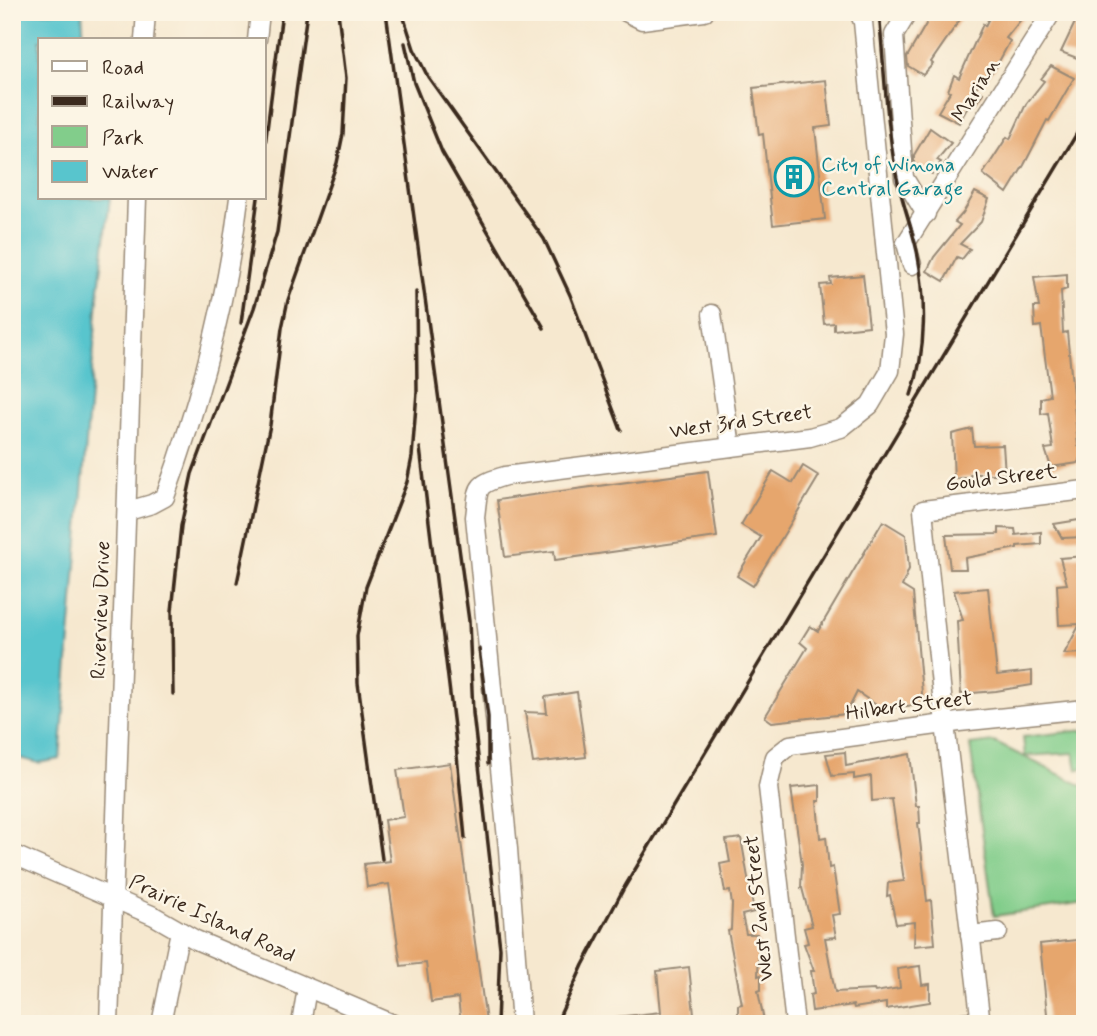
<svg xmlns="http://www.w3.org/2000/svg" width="1097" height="1036" font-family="Mynerve,sans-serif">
<rect width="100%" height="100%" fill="#fcf5e5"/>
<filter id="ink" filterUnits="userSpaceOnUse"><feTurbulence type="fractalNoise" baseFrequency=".0143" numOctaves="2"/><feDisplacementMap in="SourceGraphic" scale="14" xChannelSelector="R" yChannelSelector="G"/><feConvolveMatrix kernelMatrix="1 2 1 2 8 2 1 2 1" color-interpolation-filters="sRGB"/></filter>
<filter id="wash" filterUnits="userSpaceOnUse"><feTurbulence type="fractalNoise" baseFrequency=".00686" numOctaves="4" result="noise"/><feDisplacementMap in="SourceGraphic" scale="28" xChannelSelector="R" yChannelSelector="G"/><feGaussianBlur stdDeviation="1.57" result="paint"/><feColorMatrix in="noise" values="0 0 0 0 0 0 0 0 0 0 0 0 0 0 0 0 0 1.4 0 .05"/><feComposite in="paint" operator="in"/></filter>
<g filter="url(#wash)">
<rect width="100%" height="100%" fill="#f6e8cf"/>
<g fill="#82cd8b" stroke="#5e7c54" stroke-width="2">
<polygon points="1085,730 1085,767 1077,770 1074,753 1025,756 1023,737"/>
<polygon points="994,742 1085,787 1085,903 994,916 970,745"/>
</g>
<polygon fill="#58c5cd" stroke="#4a7876" stroke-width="2" points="12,12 82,12 84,40 40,40 40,198 110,198 98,297 60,759 38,763 12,756"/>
<g id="blocks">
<g fill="#e6a66d">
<polygon points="933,12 952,12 961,18 931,62 933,64 923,75 908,66 907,57"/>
<polygon points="992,12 1027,12 1006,38 1010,41 995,69 975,88 983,93 976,103 971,101 959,123 938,112 950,92 948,91 954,75 959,78 983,24 985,26"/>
<polygon points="1080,12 1085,12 1085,61 1061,52"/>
<polygon points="1051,66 1074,78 1049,121 1047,120 1024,165 1007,193 983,174 1007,137 1010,139 1026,104 1044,81 1041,79"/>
<polygon points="826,80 831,126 815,128 825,219 773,225 763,134 759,135 753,88"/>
<polygon points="930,128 951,143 937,160 941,162 932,174 914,164 914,155"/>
<polygon points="975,192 989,199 981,222 960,244 970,249 962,259 957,257 944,281 927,271 934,257 960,225 955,222 963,213"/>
<polygon points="1067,274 1067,289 1061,291 1063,333 1067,332 1078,446 1085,445 1085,451 1078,463 1051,467 1045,449 1053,448 1048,413 1041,414 1041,398 1050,396 1041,326 1035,327 1034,307 1039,307 1034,277"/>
<polygon points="863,275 869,326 834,330 834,323 824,324 820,285 831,284 830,278"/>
<polygon points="972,429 974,446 1003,445 1005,474 970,474 971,477 954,479 952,434"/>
<polygon points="803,466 819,476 753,586 737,576 761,537 741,525 773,471 793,483"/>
<polygon points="708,471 717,537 555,560 554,551 505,557 497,500"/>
<polygon points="1085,519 1085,537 1062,538 1054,524"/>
<polygon points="883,521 906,535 909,569 902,586 913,593 923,704 882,709 857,692 846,714 772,722 765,717 807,648 800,642 810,626 818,631"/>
<polygon points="999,528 1015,529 1016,535 1041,532 1041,544 1017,546 1017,548 965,558 966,569 950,569 946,535 999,534"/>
<polygon points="1085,556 1085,653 1064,654 1080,624 1059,625 1057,585 1067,584 1060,558"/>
<polygon points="988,588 997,675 1032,671 1032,685 996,691 961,694 957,621 963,620 954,591"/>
<polygon points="577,692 586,757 533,763 525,712 547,713 545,697"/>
<polygon points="845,752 846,766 910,754 916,806 919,806 920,823 918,823 927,901 931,900 935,944 914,946 915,922 896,924 890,895 887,896 888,883 904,881 892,799 872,801 871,776 854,779 854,774 832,776 826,754"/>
<polygon points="450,763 486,1021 465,1024 461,1024 458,998 431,1002 426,963 401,966 389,884 367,887 364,864 390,861 384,820 404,817 397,770"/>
<polygon points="820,785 820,801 817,801 820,838 826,837 829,868 833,867 840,914 832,915 836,937 825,938 835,992 874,990 875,992 900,988 898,969 920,966 922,985 930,984 930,1002 886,1009 886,1003 854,1008 853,1005 812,1011 810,995 814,994 811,971 814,971 804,944 808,943 804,928 812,926 802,888 801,888 802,864 791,788"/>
<polygon points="741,838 754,912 742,915 746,934 757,934 759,945 758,976 761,975 761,990 758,991 764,1021 738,1024 738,1005 742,1004 728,931 731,930 732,904 730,891 725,892 720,864 730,862 726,840"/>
<polygon points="1085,939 1085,1024 1048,1024 1040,944"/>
<polygon points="689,967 695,1024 617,1024 617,1017 661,1012 657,971"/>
</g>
</g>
</g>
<g filter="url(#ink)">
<use href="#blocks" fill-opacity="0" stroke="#988976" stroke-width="2"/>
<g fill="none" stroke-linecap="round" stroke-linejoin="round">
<defs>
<g id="minor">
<polyline points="626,12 642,20 704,12"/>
<polyline points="908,12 894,35 904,178 926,214"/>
<polyline points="144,40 146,12"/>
<polyline points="257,40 260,12"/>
<polyline points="912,265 906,243 1052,12"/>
<polyline points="712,314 731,447"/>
<path d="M128,511L152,504L165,497C200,400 227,300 239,198"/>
<polyline points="12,854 154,916 196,940 393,1024"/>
<polyline points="970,935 998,932"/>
<polyline points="109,1024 137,198"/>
<polyline points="161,1024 180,931"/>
<polyline points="301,1024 307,988"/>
<path d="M521,1024L508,849L475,517C479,487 474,485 505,476L810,437L841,428L870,405L890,371L894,334L863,22L859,12"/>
<polyline points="795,1024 768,787 775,757 790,745 959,722 1085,709"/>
<polyline points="949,1024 980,1020"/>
<polyline points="981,1024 945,724 923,510 1085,490"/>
</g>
</defs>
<use href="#minor" stroke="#988976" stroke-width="21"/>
<use href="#minor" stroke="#fff" stroke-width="18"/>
<g stroke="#3b2a1e" stroke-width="3.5">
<polyline points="386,12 469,621 473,713 500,948 497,1024"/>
<polyline points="402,12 414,49 428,77 544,239 570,295 621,430"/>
<path d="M879,12C884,65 886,120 896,173C901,199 911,225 917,251C926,297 927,351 911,395"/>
<polyline points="405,43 414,83 442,152 544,328"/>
<polyline points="264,153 282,12"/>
<polyline points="241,323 258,198"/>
<polyline points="420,448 455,735 465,838"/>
<polyline points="237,583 270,425 282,328 288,300 337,163 343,134 346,78 338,12"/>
<polyline points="479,649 488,717 488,764"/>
<polyline points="173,694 172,611 181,526 192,474 254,308 277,232 307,12"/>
<polyline points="382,859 358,683 357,636 366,587 407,482 412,457 417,392 416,292"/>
<polyline points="556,1024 583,965 624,888 1085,120"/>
</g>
</g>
</g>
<defs>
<symbol id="building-ring" viewBox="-11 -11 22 22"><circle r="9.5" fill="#fcf5e5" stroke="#0f9aa8" stroke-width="1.5"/><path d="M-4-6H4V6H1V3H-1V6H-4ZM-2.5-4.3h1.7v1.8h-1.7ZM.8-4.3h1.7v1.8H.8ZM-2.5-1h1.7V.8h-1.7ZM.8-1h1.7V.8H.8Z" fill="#0f9aa8"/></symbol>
</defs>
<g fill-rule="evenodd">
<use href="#building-ring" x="772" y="155" width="44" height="44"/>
</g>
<g text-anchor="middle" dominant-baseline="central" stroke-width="5" stroke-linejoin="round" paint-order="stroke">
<g font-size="21" fill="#3b2a1e" stroke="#fcf5e5">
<text transform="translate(976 90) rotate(-58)">Marian</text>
<text transform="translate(741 422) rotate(-8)">West 3rd Street</text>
<text transform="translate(1001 478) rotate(-7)">Gould Street</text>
<text transform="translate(101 610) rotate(-88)">Riverview Drive</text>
<text transform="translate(909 706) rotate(-7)">Hilbert Street</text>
<text transform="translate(759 908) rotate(-96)">West 2nd Street</text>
<text transform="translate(212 919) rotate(25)">Prairie Island Road</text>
</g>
<g font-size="21" fill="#0d838f" stroke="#fcf5e5" text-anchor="start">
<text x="821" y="165">City of Winona<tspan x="821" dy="24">Central Garage</tspan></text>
</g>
</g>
<rect width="1097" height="1036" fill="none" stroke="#fcf5e5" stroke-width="42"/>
<rect x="38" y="38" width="228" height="161" fill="#fcf5e5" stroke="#afa495" stroke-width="2"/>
<rect x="52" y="61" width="35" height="10" fill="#ffffff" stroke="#afa495" stroke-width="2"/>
<text x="102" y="74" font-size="21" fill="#3b2a1e">Road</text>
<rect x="52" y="96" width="35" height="10" fill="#3b2a1e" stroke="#afa495" stroke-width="2"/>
<text x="102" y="108" font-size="21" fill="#3b2a1e">Railway</text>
<rect x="52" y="126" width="35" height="21" fill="#82cd8b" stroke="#afa495" stroke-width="2"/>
<text x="102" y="144" font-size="21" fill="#3b2a1e">Park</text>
<rect x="52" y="161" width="35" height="21" fill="#58c5cd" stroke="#afa495" stroke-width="2"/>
<text x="102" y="178" font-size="21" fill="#3b2a1e">Water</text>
</svg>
